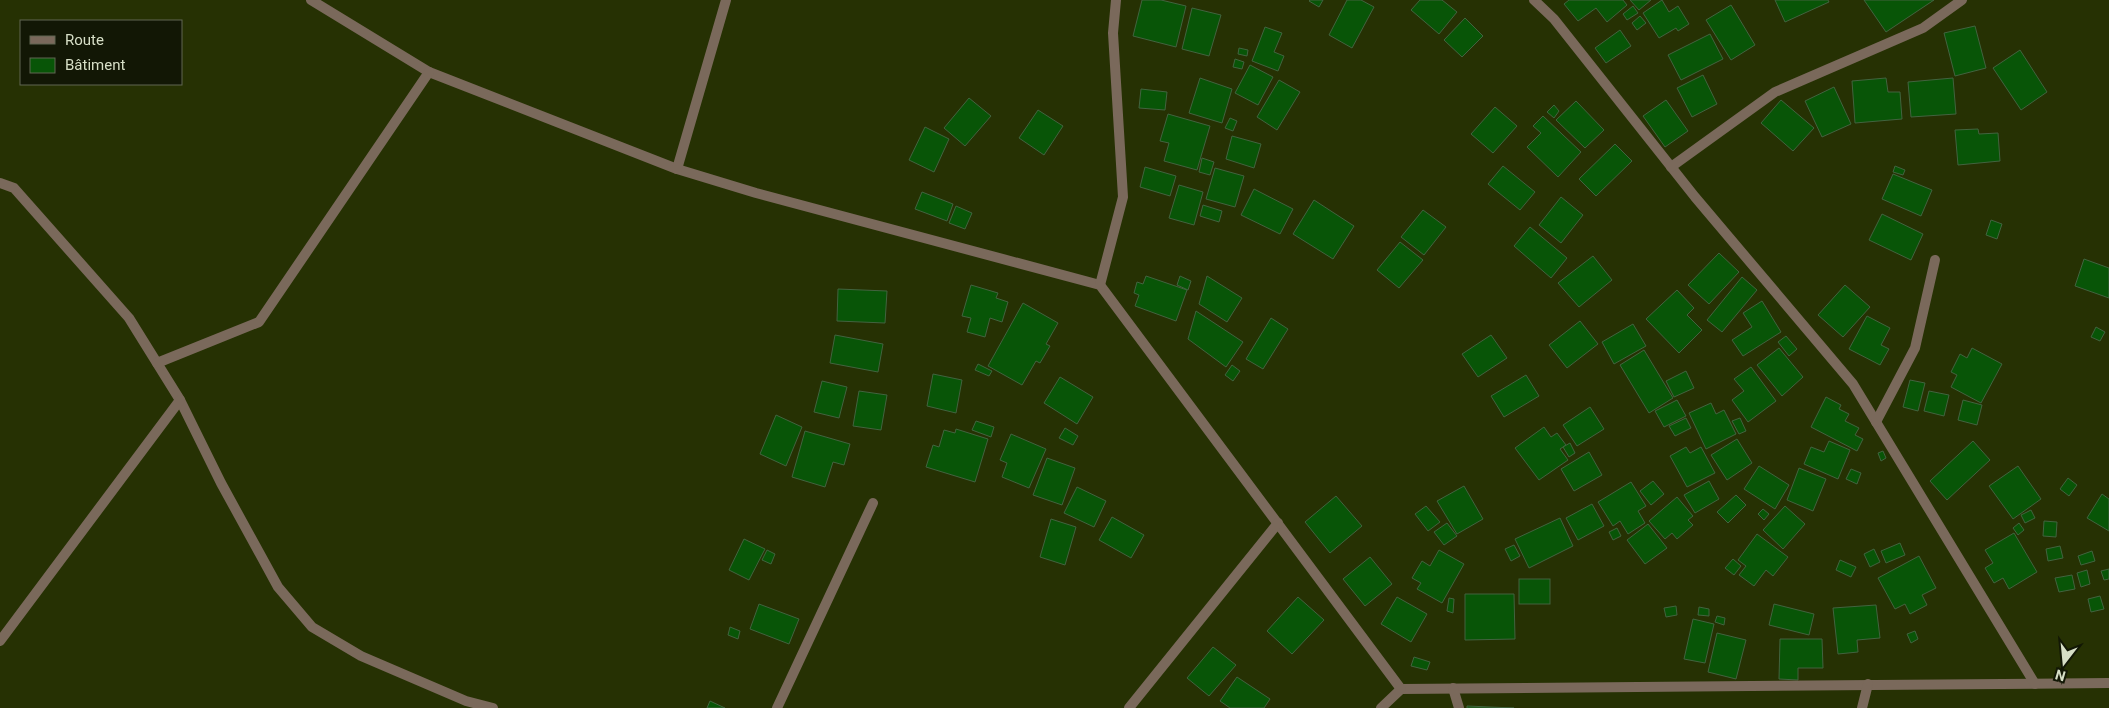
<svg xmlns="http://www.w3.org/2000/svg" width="2109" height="708" font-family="Roboto,sans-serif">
<rect width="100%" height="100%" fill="#263103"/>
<g fill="#085507" stroke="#42633f">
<polygon points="1142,0 1161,0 1186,6 1176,47 1133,36"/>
<polygon points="1310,0 1323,0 1319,7 1309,1"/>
<polygon points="1347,0 1361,0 1374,7 1352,48 1329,35"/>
<polygon points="1420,0 1442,0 1457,12 1439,34 1411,10"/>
<polygon points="1569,0 1623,0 1627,5 1607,22 1596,8 1578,21 1564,4"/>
<polygon points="1630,0 1651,0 1639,10"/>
<polygon points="1662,0 1669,12 1678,6 1689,24 1678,31 1676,28 1659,38 1643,13"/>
<polygon points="1775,0 1828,0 1829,2 1785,22"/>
<polygon points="1864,0 1934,0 1886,32"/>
<polygon points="1731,5 1755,45 1731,60 1706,20"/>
<polygon points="1633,6 1638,13 1627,20 1623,14"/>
<polygon points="1192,8 1221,15 1209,56 1182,49"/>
<polygon points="1640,16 1646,23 1637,30 1632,23"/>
<polygon points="1465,18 1483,36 1462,57 1444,40"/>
<polygon points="1975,26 1986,68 1955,76 1944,33"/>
<polygon points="1265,27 1282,33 1274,52 1284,56 1278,71 1252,61"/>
<polygon points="1620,30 1631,46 1606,63 1595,48"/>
<polygon points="1710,34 1723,59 1681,80 1668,55"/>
<polygon points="1239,48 1248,50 1247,56 1238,54"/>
<polygon points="2020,50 2047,92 2021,110 1993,68"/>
<polygon points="1235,59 1244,62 1242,69 1233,67"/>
<polygon points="1250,65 1273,77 1258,105 1235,93"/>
<polygon points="1703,75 1717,104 1692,117 1677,88"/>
<polygon points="1200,78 1232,89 1222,123 1189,113"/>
<polygon points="1886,78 1888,92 1900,92 1902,119 1855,123 1852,81"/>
<polygon points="1953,78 1956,114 1911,117 1908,82"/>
<polygon points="1279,80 1300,92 1277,130 1257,117"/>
<polygon points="1834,87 1851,124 1822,137 1805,101"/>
<polygon points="1141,89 1167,92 1165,110 1139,108"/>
<polygon points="969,98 991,116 965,146 944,128"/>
<polygon points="1666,100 1688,131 1665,147 1643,116"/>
<polygon points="1781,100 1814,128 1793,151 1761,123"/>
<polygon points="1576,101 1604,130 1585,148 1556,120"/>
<polygon points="1554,105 1559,111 1554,118 1547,112"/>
<polygon points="1495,107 1517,126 1493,153 1471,134"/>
<polygon points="1038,110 1063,126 1044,155 1019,138"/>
<polygon points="1168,114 1210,126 1197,170 1164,161 1169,143 1160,141"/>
<polygon points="1543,116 1581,152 1558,177 1527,147 1541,133 1533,126"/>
<polygon points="1230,118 1237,121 1233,131 1225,128"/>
<polygon points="925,127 949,139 934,172 909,160"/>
<polygon points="1978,129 1979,134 1998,133 2000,161 1958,165 1955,130"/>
<polygon points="1232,136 1261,144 1254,168 1226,159"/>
<polygon points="1615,144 1632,161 1596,196 1579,179"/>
<polygon points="1202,158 1214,162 1210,175 1199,172"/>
<polygon points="1503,166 1535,192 1520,210 1488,184"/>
<polygon points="1895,166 1905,170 1903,175 1893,172"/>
<polygon points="1145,167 1176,176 1170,196 1140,187"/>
<polygon points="1215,168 1244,176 1235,207 1206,199"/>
<polygon points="1893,174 1932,190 1921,216 1882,199"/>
<polygon points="1179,185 1203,192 1194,225 1169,218"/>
<polygon points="1254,189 1293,209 1280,234 1241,215"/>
<polygon points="922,192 953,204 947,221 915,209"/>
<polygon points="1561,197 1583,215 1561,243 1539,225"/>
<polygon points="1314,200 1354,226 1333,259 1293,234"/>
<polygon points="1203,205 1222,211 1219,222 1200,216"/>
<polygon points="956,206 972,213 965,229 949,223"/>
<polygon points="1423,210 1446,227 1424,255 1401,237"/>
<polygon points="1882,214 1923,234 1911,260 1869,240"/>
<polygon points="1991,220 2002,224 1997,239 1986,235"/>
<polygon points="1530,227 1567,258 1551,278 1514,246"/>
<polygon points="1400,242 1423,260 1399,288 1377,270"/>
<polygon points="1719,253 1739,272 1709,304 1688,285"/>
<polygon points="1593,256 1612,280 1579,307 1558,283"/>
<polygon points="2084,259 2109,268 2109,298 2075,286"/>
<polygon points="1146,276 1187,290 1176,321 1135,306 1139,295 1134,293 1137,282 1143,284"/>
<polygon points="1180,276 1191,281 1188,290 1177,285"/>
<polygon points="1207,276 1242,298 1227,322 1199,304"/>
<polygon points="1742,277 1757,290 1722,332 1707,320"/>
<polygon points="971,285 998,293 996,298 1008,302 1002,322 990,318 985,337 967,332 971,318 962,316"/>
<polygon points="1845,285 1870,307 1843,337 1818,315"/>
<polygon points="838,289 887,291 885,323 837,321"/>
<polygon points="1677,290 1694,308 1687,315 1702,330 1679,353 1646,319"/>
<polygon points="1762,301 1781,332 1743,356 1732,340 1752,327 1743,313"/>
<polygon points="1023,303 1058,323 1046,344 1050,346 1040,363 1036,361 1022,385 988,366"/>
<polygon points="1196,311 1243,342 1226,367 1188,339"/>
<polygon points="1867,316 1890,328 1881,345 1889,349 1880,365 1849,349"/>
<polygon points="1271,318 1288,329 1263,369 1246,359"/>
<polygon points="1580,321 1598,344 1567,368 1549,345"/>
<polygon points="1633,324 1646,346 1614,364 1602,342"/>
<polygon points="2096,327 2105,332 2100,341 2091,337"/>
<polygon points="835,335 883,344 878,372 830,363"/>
<polygon points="1491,335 1507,358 1478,377 1462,354"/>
<polygon points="1786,336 1797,349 1789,356 1778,342"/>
<polygon points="1779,348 1803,377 1782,396 1757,365"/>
<polygon points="1972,348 2002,364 1981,403 1951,387 1957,375 1951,372 1960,354 1967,358"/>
<polygon points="1644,350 1673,398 1649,413 1620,365"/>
<polygon points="978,364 992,371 989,376 975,370"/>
<polygon points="1232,365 1240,371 1233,381 1225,375"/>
<polygon points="1751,367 1776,401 1748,422 1732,400 1744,391 1734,379"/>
<polygon points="1686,371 1694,388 1674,397 1666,381"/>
<polygon points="933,374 962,380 956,413 927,406"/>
<polygon points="1526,375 1539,396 1504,417 1491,396"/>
<polygon points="1060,377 1093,397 1077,424 1044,403"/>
<polygon points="1910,380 1925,383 1918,411 1903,407"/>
<polygon points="822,381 847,387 839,418 814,412"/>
<polygon points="859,391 887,395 881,430 853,426"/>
<polygon points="1929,391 1949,395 1944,416 1924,411"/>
<polygon points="1826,397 1841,405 1839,409 1849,414 1845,421 1859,428 1855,435 1863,439 1857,451 1811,427"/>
<polygon points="1677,400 1686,416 1664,427 1655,411"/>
<polygon points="1963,400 1982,405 1977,425 1958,420"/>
<polygon points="1711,403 1716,414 1724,410 1736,434 1706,449 1689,413"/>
<polygon points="1590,407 1604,429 1577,446 1563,425"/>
<polygon points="776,415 802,427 786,466 760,454"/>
<polygon points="1686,418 1691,428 1675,436 1669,426"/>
<polygon points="1740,418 1746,431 1739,434 1732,421"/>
<polygon points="976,421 994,427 991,437 972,430"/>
<polygon points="1544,427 1551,437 1557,433 1566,445 1560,449 1568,460 1539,480 1515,448"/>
<polygon points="1065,428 1078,436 1073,445 1059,438"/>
<polygon points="956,429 988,439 975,482 926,467 933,445 939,447 944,430 955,433"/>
<polygon points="805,431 850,444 844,465 833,462 825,487 792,477"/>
<polygon points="1011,434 1046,449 1029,488 1002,477 1007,463 1000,460"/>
<polygon points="1737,439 1752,463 1727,480 1711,455"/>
<polygon points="1829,441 1850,450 1838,479 1804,464 1811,447 1824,452"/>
<polygon points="1973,441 1990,460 1947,500 1930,481"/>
<polygon points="1570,443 1575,453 1569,457 1563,447"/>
<polygon points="1686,447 1690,453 1701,447 1715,473 1687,487 1670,456"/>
<polygon points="1883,451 1886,458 1881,461 1878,453"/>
<polygon points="1589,452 1602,475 1574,491 1561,469"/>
<polygon points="1047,458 1075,468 1062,505 1033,495"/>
<polygon points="1759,466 1789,485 1775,509 1744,489"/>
<polygon points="2018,466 2041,499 2013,519 1989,486"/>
<polygon points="1799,468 1826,479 1813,511 1787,500"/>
<polygon points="1851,469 1861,473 1857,484 1846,479"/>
<polygon points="2068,478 2077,485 2069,496 2060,489"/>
<polygon points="1653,481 1664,494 1651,505 1640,491"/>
<polygon points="1709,481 1719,499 1695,513 1684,495"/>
<polygon points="1631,482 1646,506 1638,511 1645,523 1628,534 1620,521 1613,526 1598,502"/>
<polygon points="1464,486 1483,519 1457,534 1437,501"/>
<polygon points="1077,487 1106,501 1094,527 1064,513"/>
<polygon points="2102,494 2109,499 2109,531 2087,518"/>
<polygon points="1736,495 1746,505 1728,523 1717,512"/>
<polygon points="1336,496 1362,526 1330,553 1305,522"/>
<polygon points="1677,497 1693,516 1688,520 1693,525 1677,539 1672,533 1665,539 1649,521"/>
<polygon points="1592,504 1604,526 1578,540 1566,518"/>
<polygon points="1426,506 1440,522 1428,531 1415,514"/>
<polygon points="1785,506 1805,524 1783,549 1763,530"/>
<polygon points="1763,509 1769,514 1764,520 1758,514"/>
<polygon points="2031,510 2035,518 2025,523 2021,515"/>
<polygon points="1112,517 1144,535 1131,558 1099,540"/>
<polygon points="1560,518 1573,546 1529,568 1515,539"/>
<polygon points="1051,519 1076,527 1065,565 1040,557"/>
<polygon points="2044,521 2057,522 2056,537 2043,536"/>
<polygon points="1447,523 1457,536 1444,545 1434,532"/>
<polygon points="2019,523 2024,530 2018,535 2013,528"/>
<polygon points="1648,524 1667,548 1645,564 1627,540"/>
<polygon points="1617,528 1621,536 1613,540 1609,532"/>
<polygon points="2014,533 2037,572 2009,589 2003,578 1994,583 1985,568 1993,563 1985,550"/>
<polygon points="1757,534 1788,557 1773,576 1766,570 1754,586 1739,575 1746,566 1738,560"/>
<polygon points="744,539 765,549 749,580 729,570"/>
<polygon points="1900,543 1905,555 1886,563 1881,551"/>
<polygon points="1514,545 1520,556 1511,561 1505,549"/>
<polygon points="2060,546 2063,558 2048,561 2046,549"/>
<polygon points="1874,549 1880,562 1870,567 1864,554"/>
<polygon points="767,550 775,554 771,564 762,560"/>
<polygon points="1439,550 1464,564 1442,603 1417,589 1421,583 1412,578 1422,561 1430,566"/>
<polygon points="2092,551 2095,561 2081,565 2078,556"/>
<polygon points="1919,556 1936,588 1922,595 1927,605 1910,614 1905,604 1895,609 1878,578"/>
<polygon points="1370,557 1392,584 1365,606 1343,579"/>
<polygon points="1733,559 1741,566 1734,575 1725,568"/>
<polygon points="1840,560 1856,567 1851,577 1836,570"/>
<polygon points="2109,569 2109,579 2104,580 2101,571"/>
<polygon points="2087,570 2090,584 2081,587 2077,573"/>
<polygon points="2072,575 2075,589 2059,592 2055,578"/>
<rect x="1519" y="579" width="31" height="25"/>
<polygon points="1465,594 1514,594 1515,639 1465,640"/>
<polygon points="2100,596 2104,609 2091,612 2088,599"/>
<polygon points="1298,597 1324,620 1292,654 1267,631"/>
<polygon points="1397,597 1427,614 1411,642 1381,624"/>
<polygon points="1449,598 1454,599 1453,613 1447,611"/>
<polygon points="759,604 799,619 789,644 750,629"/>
<polygon points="1774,604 1814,614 1809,635 1769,625"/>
<polygon points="1876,605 1880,638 1857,640 1858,652 1838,654 1833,608"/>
<polygon points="1676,606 1677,615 1666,617 1664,608"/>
<polygon points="1699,607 1709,609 1709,616 1698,615"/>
<polygon points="1717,616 1725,618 1724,625 1715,622"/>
<polygon points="1693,619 1714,624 1705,663 1684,659"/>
<polygon points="730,627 740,631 738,639 728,635"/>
<polygon points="1915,631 1918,639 1911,643 1907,634"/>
<polygon points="1717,633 1746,640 1736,679 1708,672"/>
<polygon points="1780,639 1822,639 1823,668 1798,668 1798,680 1779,679"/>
<polygon points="1213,647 1236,665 1209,696 1187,678"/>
<polygon points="1414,657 1430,662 1427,670 1411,666"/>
<polygon points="1237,677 1270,699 1264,708 1230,708 1220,701"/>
<polygon points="710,701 725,708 707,708"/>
<polygon points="1467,706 1514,708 1467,708"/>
</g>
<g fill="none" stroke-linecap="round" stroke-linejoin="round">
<g stroke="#7a695b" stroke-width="10">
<polyline points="311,0 429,72 677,169 756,193 1100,285 1401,689 2109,683"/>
<polyline points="1534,0 1554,19 1695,197 1853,384 2035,684"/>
<polyline points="1671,167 1775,92 1923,28 1962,0"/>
<polyline points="677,169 726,0"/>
<polyline points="0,183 14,188 129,318 180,400 221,483 278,587 312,627 361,656 466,701 493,708"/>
<polyline points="1100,285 1123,197 1113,33 1116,0"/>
<polyline points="157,363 259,322 429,72"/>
<polyline points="1876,422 1915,348 1935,260"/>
<polyline points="0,641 180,400"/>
<polyline points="1453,688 1459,708"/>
<polyline points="777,708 873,503"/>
<polyline points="1129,708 1278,523"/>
<polyline points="1381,708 1401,689"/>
<polyline points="1862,708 1868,684"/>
</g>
</g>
<rect x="20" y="20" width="162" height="65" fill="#121705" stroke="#616753"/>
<rect x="30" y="36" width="25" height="8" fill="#7a695b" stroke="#616753"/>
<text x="65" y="45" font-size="15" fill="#d7dfc7">Route</text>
<rect x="30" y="58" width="25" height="15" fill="#085507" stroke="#616753"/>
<text x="65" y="70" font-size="15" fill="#d7dfc7">Bâtiment</text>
<g transform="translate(2064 663) rotate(196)" stroke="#121705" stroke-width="4" paint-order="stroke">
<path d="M0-4L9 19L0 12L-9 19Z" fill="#d7dfc7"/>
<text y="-8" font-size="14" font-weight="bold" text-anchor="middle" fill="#d7dfc7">N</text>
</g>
</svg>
